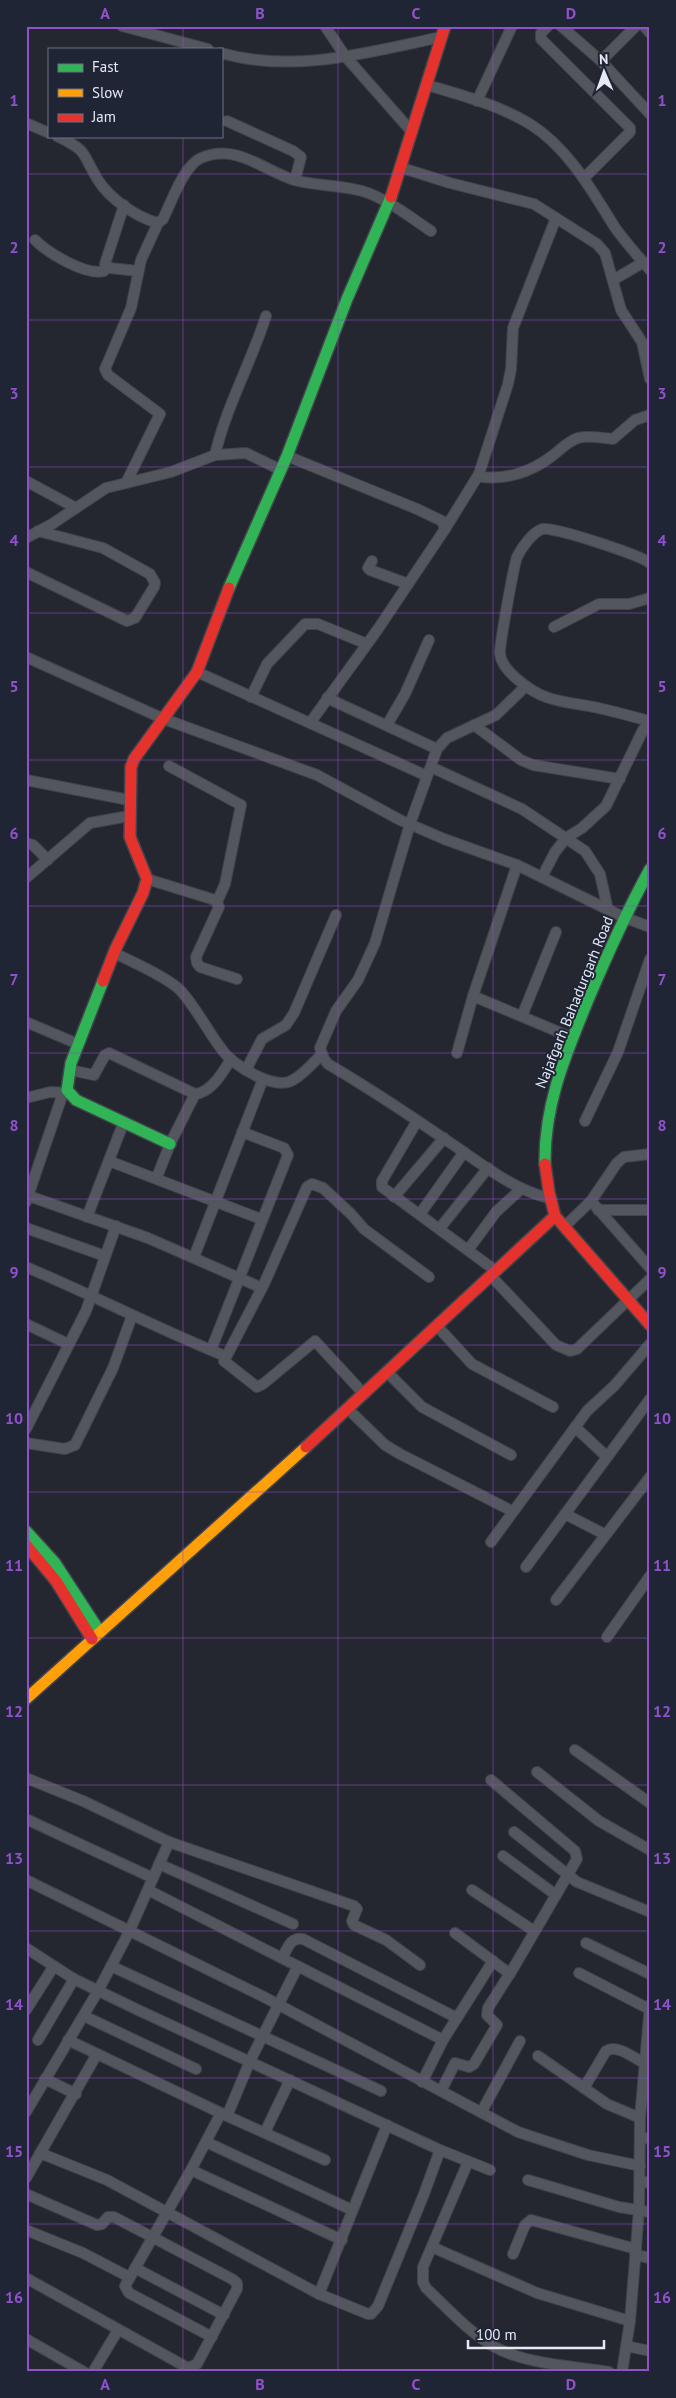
<svg xmlns="http://www.w3.org/2000/svg" width="676" height="2398" font-family="'PT Sans',sans-serif">
<rect width="100%" height="100%" fill="#242730"/>
<g fill="none" stroke-linecap="round" stroke-linejoin="round">
<defs>
<g id="street">
<polyline points="122,26 208,49"/>
<polyline points="325,26 345,56 412,132"/>
<polyline points="548,26 541,33 541,39 630,128 630,132 584,178"/>
<polyline points="561,26 601,61 650,114"/>
<polyline points="644,26 650,33"/>
<path d="M221,53C294,74 369,52 441,37"/>
<polyline points="601,61 636,26"/>
<path d="M427,85C461,95 499,105 530,124C568,148 591,189 614,226C624,241 638,256 650,270"/>
<polyline points="477,101 512,26"/>
<polyline points="227,121 293,151 301,157 295,180"/>
<polyline points="26,123 49,133"/>
<path d="M57,136C90,152 81,153 98,180C110,199 136,217 158,223L163,219C171,203 184,165 201,158C236,143 263,170 294,180C316,186 340,185 362,191C386,198 410,217 431,231"/>
<polyline points="402,168 450,183 534,204 597,244 605,253 621,310 642,342 650,379"/>
<polyline points="124,205 105,264 110,268 138,271"/>
<path d="M556,218L513,328L511,369L508,384L479,474L483,477C507,480 533,471 552,456C560,450 568,441 578,438C589,435 602,438 613,439L635,420L650,415"/>
<path d="M35,240C48,253 86,276 104,271L107,266"/>
<polyline points="613,280 644,262"/>
<polyline points="215,455 246,453 281,470"/>
<polyline points="287,456 417,509 442,521 445,529 378,629 310,723"/>
<polyline points="26,481 76,508"/>
<polyline points="127,481 160,414 108,375 105,369 131,308 141,260 158,223"/>
<polyline points="445,529 479,474"/>
<path d="M26,538L52,524L106,488L171,472L215,455C226,407 251,363 266,316"/>
<polyline points="372,561 368,568 370,570 408,584"/>
<polyline points="26,572 127,621 135,618 154,587 155,583 150,574 103,548 38,531"/>
<polyline points="554,627 599,604 629,604 650,598"/>
<polyline points="26,657 164,719 317,775 400,820 444,839 517,865 623,917 650,927"/>
<polyline points="197,672 427,776"/>
<path d="M526,686L496,715L447,738L437,749L410,824L375,943L358,980L336,1011L320,1048L324,1059L328,1064C367,1087 405,1112 443,1138C477,1160 509,1188 548,1198"/>
<polyline points="251,697 267,664 305,624 318,624 367,644"/>
<polyline points="327,698 437,749"/>
<path d="M649,721C631,716 612,711 594,707C562,701 543,702 517,679C510,673 501,663 500,654C499,647 514,565 517,557C522,547 532,533 542,529C549,525 640,555 650,563"/>
<polyline points="387,725 405,694 429,640"/>
<polyline points="474,725 521,760 533,765 620,779"/>
<polyline points="169,766 241,805 225,884 217,902"/>
<polyline points="431,767 522,809 585,851 600,874 608,910"/>
<polyline points="26,780 129,800"/>
<polyline points="26,843 33,845 48,860"/>
<polyline points="542,877 555,852 566,838 582,828 606,806 643,730 650,721"/>
<polyline points="26,878 90,823 129,816"/>
<polyline points="147,879 215,900 219,907 196,957 197,963 200,967 237,979"/>
<path d="M114,953C131,961 169,978 181,991C197,1009 208,1032 223,1051C234,1066 275,1091 293,1080C304,1074 313,1063 322,1054"/>
<polyline points="473,996 573,1038"/>
<polyline points="522,1016 556,932"/>
<polyline points="26,1022 78,1044"/>
<polyline points="457,1053 473,996 517,865"/>
<path d="M70,1070L94,1075L105,1055L109,1053L195,1094C211,1093 223,1072 231,1059"/>
<polyline points="246,1070 262,1039 286,1025 294,1013 336,915"/>
<polyline points="26,1098 50,1092 68,1093"/>
<polyline points="417,1121 382,1181 382,1187 496,1271"/>
<polyline points="585,1121 618,1052 650,959"/>
<polyline points="109,1161 261,1219"/>
<polyline points="157,1177 170,1144 195,1094"/>
<polyline points="29,1196 148,1238 262,1288"/>
<polyline points="394,1197 444,1138"/>
<polyline points="591,1201 650,1268"/>
<polyline points="26,1202 63,1093"/>
<polyline points="598,1210 650,1210"/>
<polyline points="420,1214 464,1152"/>
<polyline points="87,1217 123,1124"/>
<polyline points="564,1227 591,1201 617,1163 624,1157 650,1154"/>
<polyline points="26,1228 105,1256"/>
<polyline points="440,1228 488,1168"/>
<polyline points="468,1250 496,1212 521,1189"/>
<polyline points="194,1257 263,1079"/>
<path d="M26,1267C93,1295 158,1329 225,1356"/>
<polyline points="491,1276 556,1345 570,1351 577,1349 650,1279"/>
<polyline points="26,1324 68,1344"/>
<polyline points="437,1326 472,1364 553,1407"/>
<polyline points="211,1350 288,1155 284,1148 242,1132"/>
<polyline points="388,1373 422,1407 511,1455"/>
<polyline points="363,1393 315,1341 263,1384 257,1387 224,1361 264,1284 307,1187 312,1184 323,1188 351,1214 364,1229 429,1277"/>
<polyline points="347,1408 385,1445 400,1454 512,1511"/>
<polyline points="575,1427 606,1456"/>
<polyline points="26,1429 86,1311 116,1226"/>
<polyline points="26,1443 65,1449 75,1445 113,1368 132,1316"/>
<polyline points="565,1514 604,1534"/>
<polyline points="491,1542 587,1411 615,1385 650,1344"/>
<polyline points="526,1567 650,1399"/>
<polyline points="556,1600 650,1477"/>
<polyline points="607,1637 650,1576"/>
<polyline points="575,1750 650,1803"/>
<polyline points="537,1772 599,1821 650,1850"/>
<polyline points="26,1778 83,1801 169,1842 354,1906 357,1909 352,1921 354,1925 386,1940 420,1965"/>
<polyline points="26,1819 153,1878"/>
<polyline points="514,1832 577,1882 650,1912"/>
<polyline points="503,1856 556,1895"/>
<polyline points="159,1864 293,1924"/>
<polyline points="26,1880 264,1997 518,2132 588,2155 640,2166"/>
<polyline points="148,1890 443,2040"/>
<polyline points="472,1890 534,1931"/>
<polyline points="455,1933 510,1974"/>
<polyline points="586,1943 650,1974"/>
<polyline points="26,1948 74,1979 138,2010 440,2150 490,2170"/>
<path d="M282,1958C288,1948 290,1937 303,1939L457,2018"/>
<polyline points="111,1966 381,2091"/>
<polyline points="579,1973 649,2009"/>
<polyline points="26,2010 54,1966"/>
<polyline points="84,2016 196,2069"/>
<polyline points="38,2040 74,1979"/>
<polyline points="68,2040 227,2116 325,2160"/>
<polyline points="538,2056 607,2104 640,2118"/>
<polyline points="45,2079 76,2094"/>
<polyline points="422,2082 443,2040 493,1961"/>
<path d="M584,2088L606,2051C617,2044 634,2058 644,2063"/>
<polyline points="441,2091 455,2063 469,2067 474,2064 497,2025 487,2015 488,2008 514,1967 577,1859 575,1851 491,1780"/>
<polyline points="482,2111 520,2041"/>
<polyline points="26,2112 98,1991 129,1932 169,1842"/>
<polyline points="227,2116 250,2061 298,1966"/>
<polyline points="265,2132 290,2080"/>
<polyline points="640,2137 650,2139"/>
<polyline points="206,2142 352,2210"/>
<polyline points="40,2153 107,2180 319,2294 368,2314 371,2314 378,2306 424,2194 440,2150"/>
<path d="M468,2162L423,2267V2282L426,2288C447,2308 468,2331 493,2346C523,2364 575,2366 609,2372"/>
<polyline points="191,2170 342,2240"/>
<polyline points="26,2178 97,2054"/>
<polyline points="528,2180 619,2207 650,2212"/>
<polyline points="640,2181 650,2183"/>
<polyline points="26,2194 97,2225 102,2224 108,2217 114,2217 232,2279 237,2283 237,2289 197,2364 188,2368 26,2278"/>
<polyline points="26,2230 83,2253 129,2277"/>
<polyline points="432,2247 537,2293 630,2321"/>
<polyline points="513,2254 525,2225 531,2220 636,2249"/>
<polyline points="635,2255 650,2258"/>
<polyline points="135,2268 224,2315"/>
<polyline points="319,2294 387,2125"/>
<polyline points="212,2337 129,2293 125,2286 191,2170 221,2113"/>
<polyline points="26,2339 84,2372"/>
<polyline points="626,2346 650,2351"/>
<polyline points="93,2372 118,2330"/>
<polyline points="622,2372 630,2321 639,2210 640,2118 650,2005"/>
</g>
<g id="fast">
<polyline points="229,588 287,456 347,299 391,197"/>
<polyline points="103,981 71,1063 67,1090 76,1100 170,1144"/>
<path d="M545,1164C544,1104 566,1054 588,1000C607,955 627,911 650,869"/>
<polyline points="26,1531 55,1563 100,1632"/>
</g>
<polyline id="slow" points="26,1699 306,1447"/>
<g id="jam">
<polyline points="391,197 445,26"/>
<polyline points="103,981 115,950 143,893 147,879 130,837 131,767 134,759 197,672 229,588"/>
<polyline points="545,1164 549,1192 555,1216 650,1325"/>
<polyline points="306,1447 555,1216"/>
<polyline points="26,1545 56,1581 92,1639"/>
</g>
</defs>
<use href="#street" stroke="#41444c" stroke-width="12"/>
<use href="#fast" stroke="#41444c" stroke-width="14"/>
<use href="#slow" stroke="#41444c" stroke-width="14"/>
<use href="#jam" stroke="#41444c" stroke-width="14"/>
<use href="#street" stroke="#53565d" stroke-width="10"/>
<use href="#fast" stroke="#30b455" stroke-width="11"/>
<use href="#slow" stroke="#ff9f0a" stroke-width="11"/>
<use href="#jam" stroke="#e5322d" stroke-width="11"/>
</g>
<path fill="none" stroke="#9052ca" stroke-width="1" stroke-opacity="0.55" d="M183,26V49M338,26V2372M493,26V2372M183,136V2372M26,174H650M26,320H650M26,467H650M26,613H650M26,760H650M26,906H650M26,1053H650M26,1199H650M26,1345H650M26,1492H650M26,1638H650M26,1785H650M26,1931H650M26,2078H650M26,2224H650"/>
<g text-anchor="middle" dominant-baseline="central" stroke-width="4" stroke-linejoin="round" paint-order="stroke">
<g font-size="15" fill="#e5e9f5" stroke="#1f2535">
<text transform="translate(574 1002) rotate(-68)">Najafgarh Bahadurgarh Road</text>
</g>
</g>
<rect width="676" height="2398" fill="none" stroke="#1f2535" stroke-width="55"/>
<rect x="48" y="48" width="175" height="90" fill="#1f2535" stroke="#6e7382"/>
<rect x="58" y="64" width="25" height="8" fill="#30b455" stroke="#6e7382"/>
<text x="92" y="72" font-size="15" fill="#e5e9f5">Fast</text>
<rect x="58" y="89" width="25" height="8" fill="#ff9f0a" stroke="#6e7382"/>
<text x="92" y="98" font-size="15" fill="#e5e9f5">Slow</text>
<rect x="58" y="114" width="25" height="8" fill="#e5322d" stroke="#6e7382"/>
<text x="92" y="122" font-size="15" fill="#e5e9f5">Jam</text>
<g transform="translate(604 72) rotate(358)" stroke="#1f2535" stroke-width="4" paint-order="stroke">
<path d="M0-4L9 19L0 12L-9 19Z" fill="#e5e9f5"/>
<text y="-8" font-size="14" font-weight="bold" text-anchor="middle" fill="#e5e9f5">N</text>
</g>
<path d="M468 2340v8h136v-8" fill="none" stroke="#e5e9f5" stroke-width="2.5"/>
<text x="476" y="2340" font-size="15" fill="#e5e9f5" stroke="#1f2535" stroke-width="4" paint-order="stroke">100 m</text>
<rect x="28" y="28" width="620" height="2342" fill="none" stroke="#9052ca" stroke-width="2"/>
<g font-size="16" text-anchor="middle" font-weight="bold" fill="#9052ca">
<text x="105" y="19">A</text>
<text x="260" y="19">B</text>
<text x="416" y="19">C</text>
<text x="571" y="19">D</text>
<text x="14" y="106">1</text>
<text x="662" y="106">1</text>
<text x="14" y="253">2</text>
<text x="662" y="253">2</text>
<text x="14" y="399">3</text>
<text x="662" y="399">3</text>
<text x="14" y="546">4</text>
<text x="662" y="546">4</text>
<text x="14" y="692">5</text>
<text x="662" y="692">5</text>
<text x="14" y="839">6</text>
<text x="662" y="839">6</text>
<text x="14" y="985">7</text>
<text x="662" y="985">7</text>
<text x="14" y="1131">8</text>
<text x="662" y="1131">8</text>
<text x="14" y="1278">9</text>
<text x="662" y="1278">9</text>
<text x="14" y="1424">10</text>
<text x="662" y="1424">10</text>
<text x="14" y="1571">11</text>
<text x="662" y="1571">11</text>
<text x="14" y="1717">12</text>
<text x="662" y="1717">12</text>
<text x="14" y="1864">13</text>
<text x="662" y="1864">13</text>
<text x="14" y="2010">14</text>
<text x="662" y="2010">14</text>
<text x="14" y="2157">15</text>
<text x="662" y="2157">15</text>
<text x="14" y="2303">16</text>
<text x="662" y="2303">16</text>
<text x="105" y="2390">A</text>
<text x="260" y="2390">B</text>
<text x="416" y="2390">C</text>
<text x="571" y="2390">D</text>
</g>
</svg>
